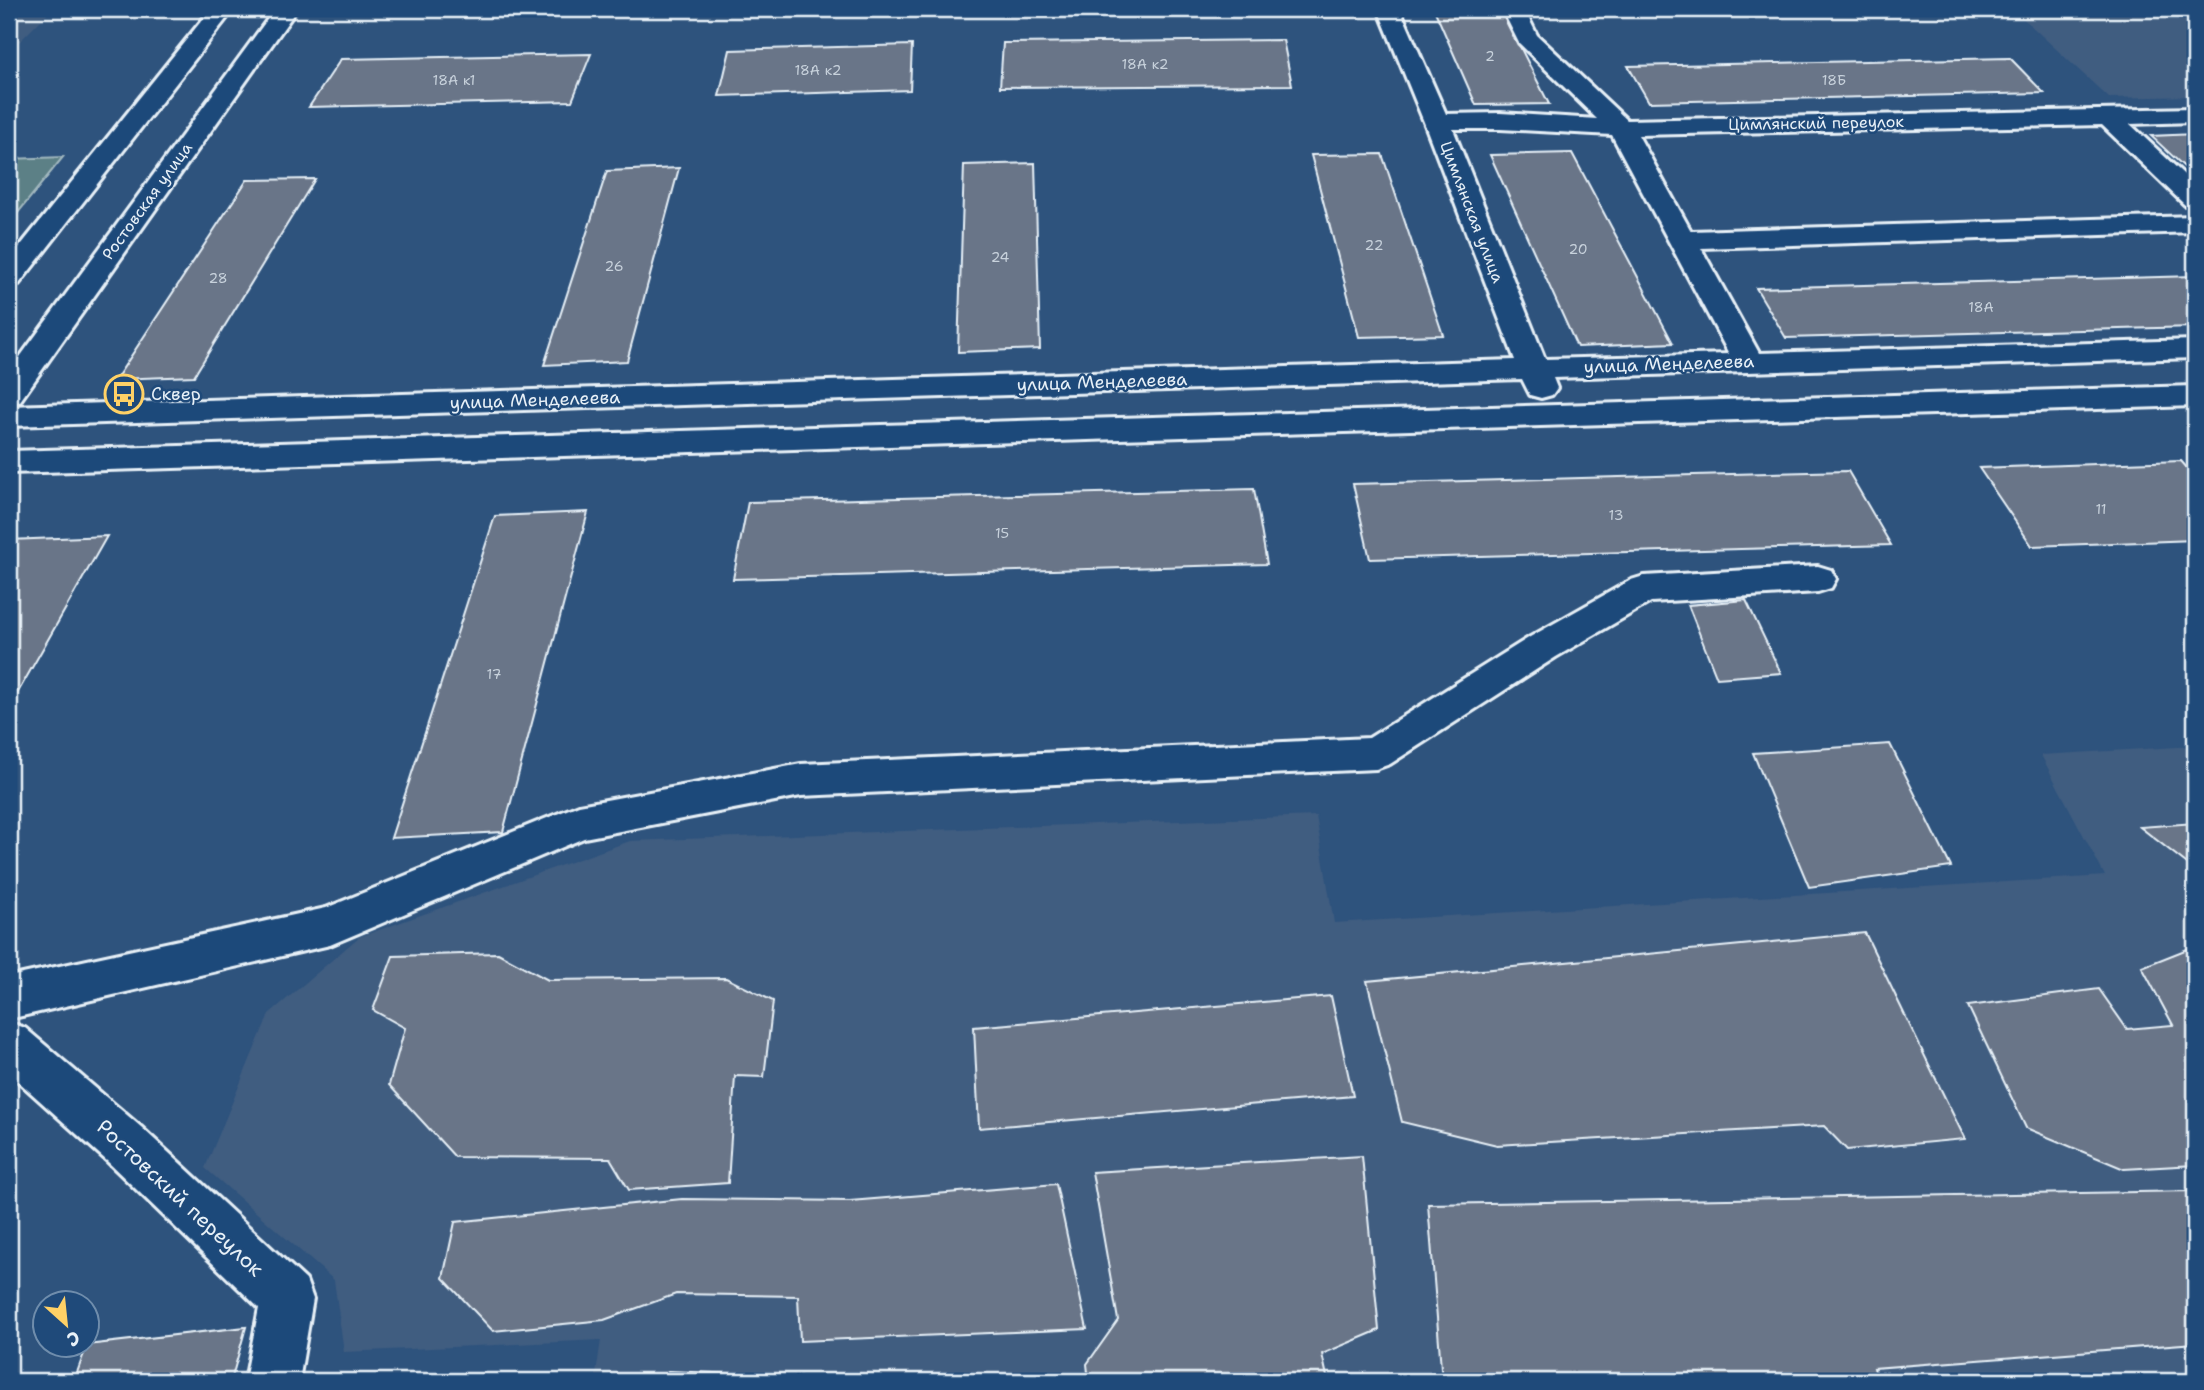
<svg xmlns="http://www.w3.org/2000/svg" width="2204" height="1390" font-family="'Shantell Sans',sans-serif">
<rect width="100%" height="100%" fill="#2e537d"/>
<filter id="ink" filterUnits="userSpaceOnUse"><feTurbulence type="fractalNoise" baseFrequency=".0143" numOctaves="2"/><feDisplacementMap in="SourceGraphic" scale="14" xChannelSelector="R" yChannelSelector="G"/><feConvolveMatrix kernelMatrix="1 2 1 2 8 2 1 2 1" color-interpolation-filters="sRGB"/></filter>
<g filter="url(#ink)">
<g fill="#405d80">
<polygon points="9,9 52,9 9,52"/>
<polygon points="2013,9 2195,9 2195,96 2109,98"/>
<polygon points="2195,746 2195,1381 595,1381 601,1340 344,1352 334,1280 205,1168 269,1014 359,937 630,841 1316,816 1334,923 2105,876 2041,755"/>
</g>
<polygon fill="#5c8086" stroke="#a2b8bf" stroke-width="2" points="63,157 9,224 9,159"/>
<g fill="#697588" stroke="#e8f1f8" stroke-width="2">
<polygon points="1434,9 1501,9 1549,104 1476,105"/>
<polygon points="1283,40 1292,85 1000,87 1003,43"/>
<polygon points="912,45 910,90 719,96 730,50"/>
<polygon points="591,54 572,101 309,107 341,59"/>
<polygon points="2010,58 2044,93 1649,102 1628,66"/>
<polygon points="2195,134 2195,177 2151,136"/>
<polygon points="1572,153 1673,343 1577,347 1490,155"/>
<polygon points="1382,154 1443,335 1359,337 1311,155"/>
<polygon points="1035,163 1040,349 958,352 964,165"/>
<polygon points="679,168 627,361 544,365 607,171"/>
<polygon points="315,179 194,376 116,379 247,180"/>
<polygon points="2195,276 2195,327 1786,338 1756,288"/>
<polygon points="2181,461 2195,477 2195,540 2032,546 1979,468"/>
<polygon points="1848,471 1891,545 1370,559 1353,484"/>
<polygon points="1254,489 1267,564 733,579 748,502"/>
<polygon points="588,512 503,832 391,838 495,516"/>
<polygon points="107,536 9,708 9,540"/>
<polygon points="1746,600 1781,673 1717,678 1688,605"/>
<polygon points="1890,744 1951,867 1809,887 1753,753"/>
<polygon points="2195,823 2195,870 2140,827"/>
<polygon points="1865,933 1965,1139 1847,1150 1824,1126 1497,1145 1402,1122 1367,981"/>
<polygon points="2195,946 2195,1165 2124,1169 2026,1128 1968,1006 2099,989 2127,1029 2173,1025 2142,967"/>
<polygon points="498,953 548,980 726,978 773,1001 764,1077 735,1076 728,1183 629,1190 610,1158 455,1157 389,1085 405,1028 373,1010 393,956"/>
<polygon points="1331,996 1353,1096 979,1128 974,1027"/>
<polygon points="1362,1156 1379,1330 1322,1354 1328,1381 1089,1381 1087,1364 1118,1320 1092,1172"/>
<polygon points="1056,1184 1087,1329 800,1341 798,1296 676,1294 604,1320 493,1331 443,1278 455,1222 682,1199 850,1201"/>
<polygon points="2195,1191 2195,1343 1874,1368 1878,1381 1442,1381 1428,1204"/>
<polygon points="246,1327 231,1381 74,1381 87,1345"/>
<polygon points="668,1371 894,1381 666,1381"/>
</g>
<g fill="none" stroke-linecap="round" stroke-linejoin="round">
<defs>
<g id="minor">
<polygon points="211,9 234,9 19,284 9,287 9,260"/>
<polygon points="275,9 297,9 20,401 9,404 9,372"/>
<path d="M1378,9H1400L1446,114L1500,113L1597,119L1519,43L1502,9H1524L1537,35L1627,120L2195,108V122L2130,124L2195,185V207L2185,205L2102,125L1638,135L1691,231L2195,216V232L1701,248L1759,353L2195,340V358L1553,378L1557,388L1552,395L1541,398L1530,395L1522,379L9,426V406L1515,360L1424,122ZM1453,129H1500L1612,135L1729,354L1545,359Z"/>
<polygon points="2195,386 2195,406 9,473 9,451"/>
<polygon points="1818,566 1831,570 1836,579 1831,588 1818,592 1651,602 1556,657 1390,764 1376,769 801,796 584,838 330,945 9,1019 9,977 326,908 579,805 801,764 1369,738 1530,637 1631,580 1644,576"/>
<polygon points="9,1022 25,1028 141,1127 306,1280 313,1299 299,1381 245,1381 259,1308 107,1161 9,1073"/>
</g>
</defs>
<use href="#minor" stroke="#e8f1f8" stroke-width="6"/>
<use href="#minor" fill="#1f4a7a" fill-rule="evenodd"/>
</g>
</g>
<defs>
<symbol id="bus-ring" viewBox="-11 -11 22 22"><circle r="9.5" fill="#1f4a7a" stroke="#ffd166" stroke-width="1.5"/><path d="M-5-6H5V4H4V6H2V4H-2V6H-4V4H-5ZM-3.5-4V0h7V-4ZM-3.5 1.2v1.5H-2V1.2ZM2 1.2v1.5H3.5V1.2Z" fill="#ffd166"/></symbol>
</defs>
<g fill-rule="evenodd">
<use href="#bus-ring" x="102" y="372" width="44" height="44"/>
</g>
<g text-anchor="middle" dominant-baseline="central" stroke-width="5" stroke-linejoin="round" paint-order="stroke">
<g font-size="14" fill="#c8d2dc">
<text x="1490" y="56">2</text>
<text x="1145" y="64">18А к2</text>
<text x="818" y="70">18А к2</text>
<text x="454" y="80">18А к1</text>
<text x="1834" y="80">18Б</text>
<text x="1374" y="245">22</text>
<text x="1578" y="249">20</text>
<text x="1000" y="257">24</text>
<text x="614" y="266">26</text>
<text x="218" y="278">28</text>
<text x="1981" y="307">18А</text>
<text x="2101" y="509">11</text>
<text x="1616" y="515">13</text>
<text x="1002" y="533">15</text>
<text x="494" y="674">17</text>
</g>
<g font-size="16" fill="#e8f1f8" stroke="#1f4a7a">
<text transform="translate(1816 123) rotate(-1)">Цимлянский переулок</text>
<text transform="translate(147 201) rotate(-54)">Ростовская улица</text>
<text transform="translate(1472 212) rotate(69)">Цимлянская улица</text>
</g>
<g font-size="18" fill="#e8f1f8" stroke="#1f4a7a">
<text transform="translate(1669 364) rotate(-2)">улица Менделеева</text>
<text transform="translate(1102 382) rotate(-2)">улица Менделеева</text>
<text transform="translate(535 400) rotate(-2)">улица Менделеева</text>
</g>
<g font-size="18" fill="#e8f1f8" stroke="#1f4a7a" text-anchor="start">
<text x="151" y="394">Сквер</text>
</g>
<g font-size="21" fill="#e8f1f8" stroke="#1f4a7a">
<text transform="translate(180 1198) rotate(43)">Ростовский переулок</text>
</g>
</g>
<rect width="2204" height="1390" fill="none" stroke="#1f4a7a" stroke-width="35"/>
<rect x="18" y="18" width="2169" height="1355" fill="none" stroke="#e8f1f8" stroke-width="2.5" filter="url(#ink)"/>
<g transform="translate(66 1324) rotate(153)"><circle r="33" fill="#1f4a7a" stroke="#6f8dac" stroke-width="2"/>
<path d="M0-5L12 26L0 18L-12 26Z" fill="#ffd166"/>
<text y="-10" font-size="19" font-weight="bold" text-anchor="middle" fill="#e8f1f8">С</text>
</g>
</svg>
